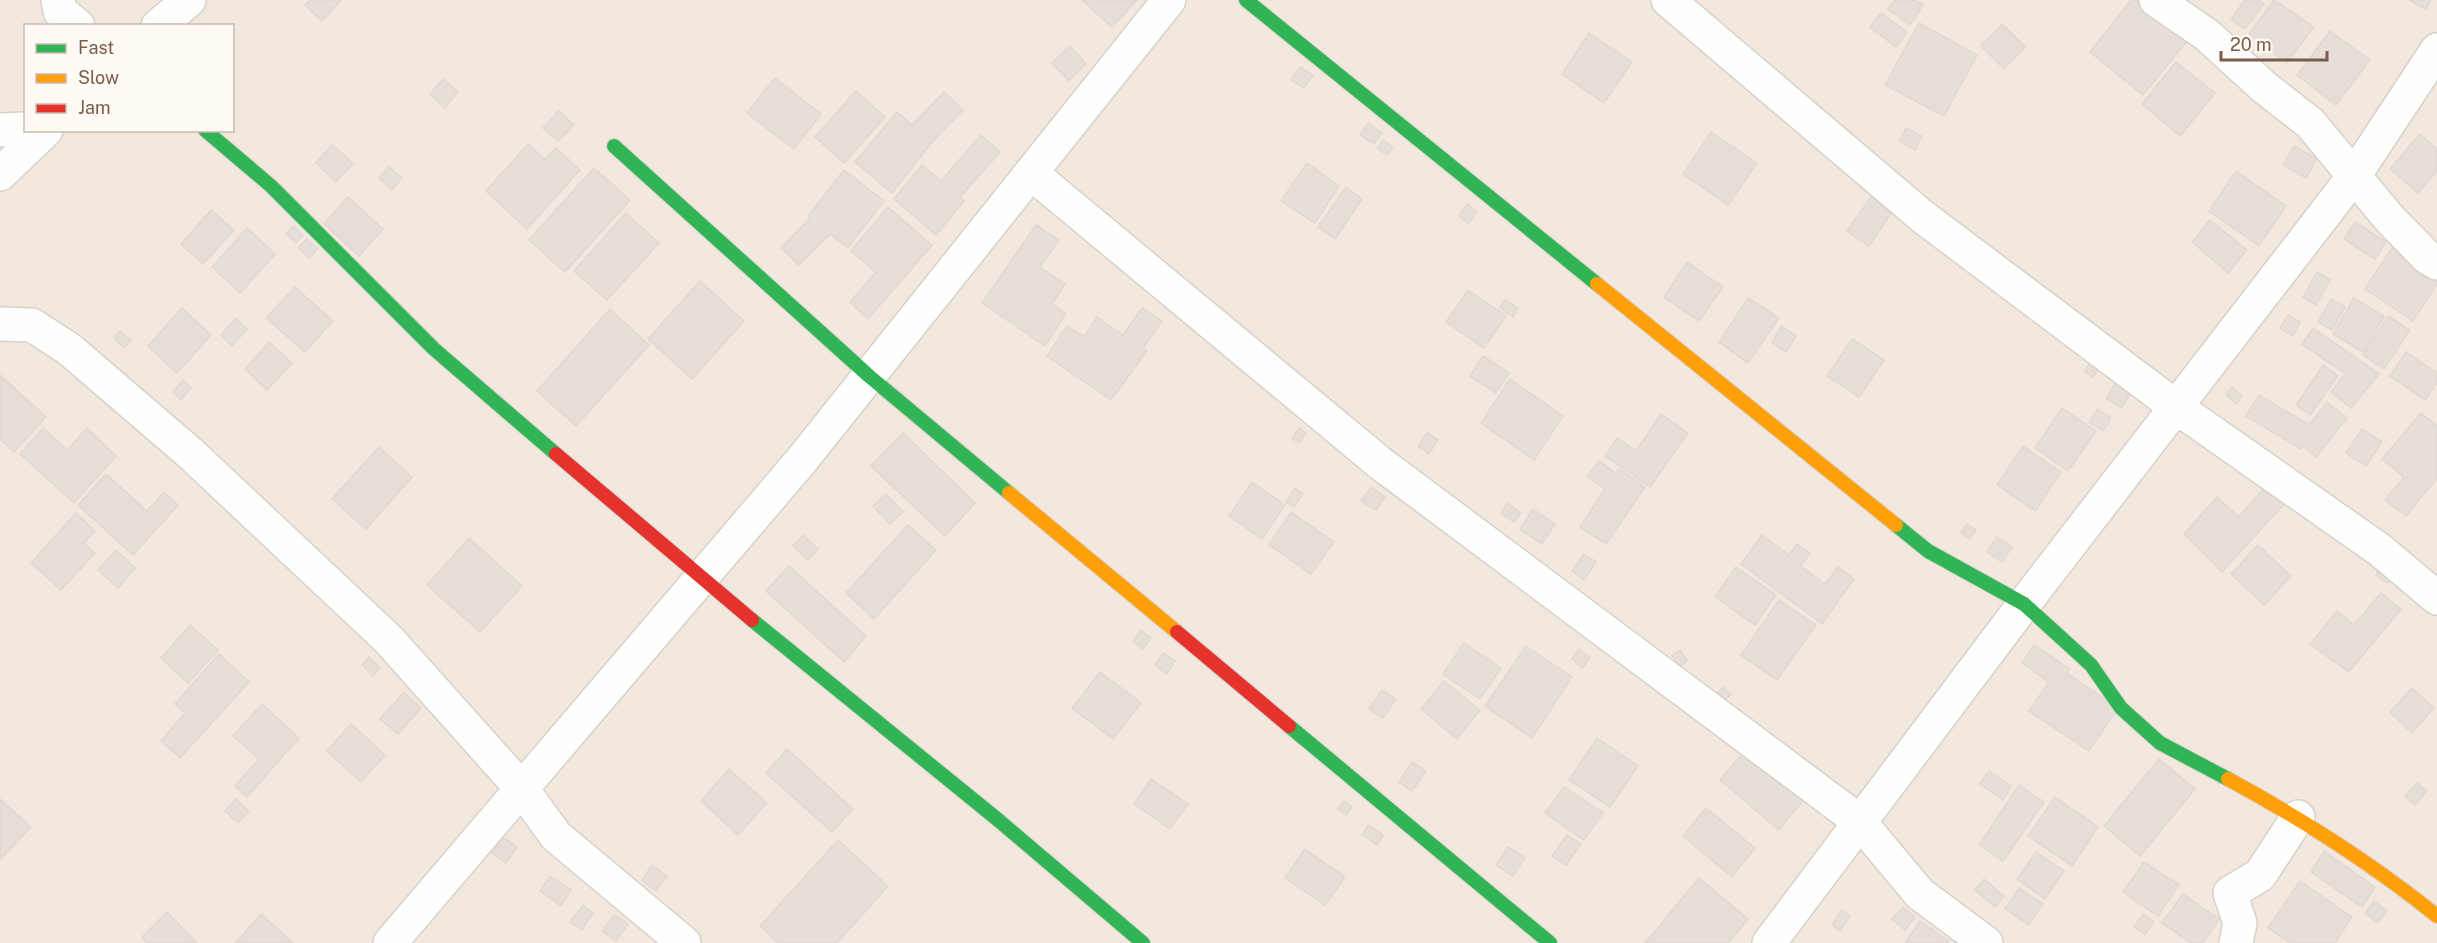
<svg xmlns="http://www.w3.org/2000/svg" width="2437" height="943" font-family="'Public Sans',sans-serif">
<rect width="100%" height="100%" fill="#f9f5f0"/>
<path fill="#f2e8de" fill-rule="evenodd" d="M0,0H2437V943H0ZM26,26H232V130H26Z"/>
<g fill="#e6ded7" stroke="#e2d8d2" stroke-width="1.5">
<polygon points="310,0 341,0 322,21 305,5"/>
<polygon points="1082,0 1137,0 1112,27"/>
<polygon points="1895,0 1915,0 1923,5 1910,25 1888,9"/>
<polygon points="2131,0 2137,0 2187,41 2143,95 2090,52"/>
<polygon points="2245,0 2258,0 2264,4 2245,29 2231,19"/>
<polygon points="2274,0 2314,27 2287,63 2249,34"/>
<polygon points="2409,0 2431,0 2426,9"/>
<polygon points="1881,13 1907,32 1896,47 1870,27"/>
<polygon points="1919,23 1977,55 1944,116 1885,85"/>
<polygon points="2002,24 2025,47 2004,69 1981,46"/>
<polygon points="2330,31 2370,60 2336,105 2297,75"/>
<polygon points="1589,33 1632,62 1604,103 1562,74"/>
<polygon points="1070,46 1086,64 1069,81 1052,63"/>
<polygon points="2176,62 2215,93 2180,136 2142,104"/>
<polygon points="1300,67 1313,75 1304,88 1291,80"/>
<polygon points="775,78 821,114 794,149 747,113"/>
<polygon points="443,79 458,92 445,108 430,94"/>
<polygon points="856,91 885,117 844,163 815,137"/>
<polygon points="944,92 963,110 932,142 892,193 855,162 897,112 912,125"/>
<polygon points="559,111 574,125 558,141 543,128"/>
<polygon points="1368,123 1382,133 1374,144 1360,135"/>
<polygon points="1906,128 1922,136 1915,150 1899,141"/>
<polygon points="1711,132 1757,163 1728,205 1683,174"/>
<polygon points="2420,134 2437,149 2437,171 2418,193 2390,169"/>
<polygon points="981,135 1000,152 960,197 964,201 936,235 894,199 922,165 941,181"/>
<polygon points="1383,140 1393,147 1387,155 1377,148"/>
<polygon points="528,144 545,159 556,148 580,170 527,229 486,191"/>
<polygon points="332,145 353,163 336,182 316,163"/>
<polygon points="2294,146 2317,159 2306,178 2283,165"/>
<polygon points="1307,163 1339,186 1315,223 1281,201"/>
<polygon points="389,167 402,178 392,190 379,178"/>
<polygon points="594,168 630,200 565,272 529,240"/>
<polygon points="844,170 884,201 848,248 830,234 799,265 781,248 810,218 808,216"/>
<polygon points="2236,171 2286,206 2259,246 2209,211"/>
<polygon points="1346,187 1362,199 1335,239 1318,227"/>
<polygon points="1873,194 1894,209 1869,246 1847,231"/>
<polygon points="348,197 383,229 359,256 324,224"/>
<polygon points="1467,204 1477,211 1469,224 1459,216"/>
<polygon points="888,207 932,245 868,319 850,302 876,272 851,251"/>
<polygon points="211,210 234,230 203,264 181,244"/>
<polygon points="626,213 659,243 607,300 574,271"/>
<polygon points="2210,220 2247,250 2228,273 2192,242"/>
<polygon points="2355,222 2386,242 2375,259 2344,239"/>
<polygon points="1036,225 1059,240 1040,267 1065,284 1052,304 1066,314 1045,346 982,303"/>
<polygon points="293,226 303,235 296,243 286,234"/>
<polygon points="247,228 275,254 240,293 212,267"/>
<polygon points="307,239 318,249 309,258 298,248"/>
<polygon points="2392,248 2437,278 2437,284 2413,321 2365,289"/>
<polygon points="1687,262 1723,287 1699,321 1664,297"/>
<polygon points="2317,272 2330,280 2316,305 2303,297"/>
<polygon points="700,281 744,321 692,379 648,339"/>
<polygon points="295,287 333,321 305,352 266,318"/>
<polygon points="1468,290 1506,316 1484,348 1446,322"/>
<polygon points="1748,298 1779,318 1748,363 1719,342"/>
<polygon points="2354,298 2384,316 2363,352 2333,334"/>
<polygon points="2331,299 2345,307 2332,330 2318,322"/>
<polygon points="1505,300 1518,308 1513,317 1500,308"/>
<polygon points="182,308 211,335 177,373 148,346"/>
<polygon points="1142,308 1162,321 1143,348 1147,351 1111,400 1047,356 1067,326 1084,337 1097,317 1123,335"/>
<polygon points="610,309 649,345 576,426 537,391"/>
<polygon points="2288,315 2300,322 2293,336 2280,328"/>
<polygon points="2388,316 2410,330 2384,369 2363,355"/>
<polygon points="236,318 247,329 232,346 221,335"/>
<polygon points="1782,326 1796,336 1786,352 1772,342"/>
<polygon points="2313,328 2379,374 2351,408 2331,392 2345,374 2302,344"/>
<polygon points="120,331 131,340 124,348 114,338"/>
<polygon points="1852,339 1884,360 1859,397 1827,376"/>
<polygon points="269,342 292,363 267,390 245,369"/>
<polygon points="2406,352 2437,373 2437,383 2425,400 2390,376"/>
<polygon points="1483,356 1509,373 1496,393 1470,376"/>
<polygon points="2091,360 2101,367 2093,377 2085,371"/>
<polygon points="2323,365 2338,376 2310,415 2296,405"/>
<polygon points="0,375 46,417 14,452 0,439"/>
<polygon points="2119,378 2134,389 2121,408 2106,398"/>
<polygon points="1510,379 1563,416 1534,460 1481,423"/>
<polygon points="183,380 191,388 181,400 173,392"/>
<polygon points="2232,387 2242,396 2236,404 2226,395"/>
<polygon points="2259,395 2309,425 2327,402 2347,418 2316,457 2303,446 2301,449 2246,416"/>
<polygon points="2062,408 2096,431 2068,471 2035,448"/>
<polygon points="2098,409 2111,418 2103,431 2089,422"/>
<polygon points="2421,413 2437,426 2437,478 2406,516 2385,500 2404,477 2382,459"/>
<polygon points="1661,414 1688,433 1650,487 1605,456 1617,438 1636,451"/>
<polygon points="43,428 67,450 87,428 116,456 74,503 20,454"/>
<polygon points="1299,428 1306,433 1299,443 1292,438"/>
<polygon points="2362,429 2382,442 2366,466 2346,453"/>
<polygon points="903,433 975,503 945,536 871,466"/>
<polygon points="1427,433 1438,440 1429,454 1418,446"/>
<polygon points="2023,446 2061,472 2035,511 1997,485"/>
<polygon points="379,447 412,477 366,529 332,499"/>
<polygon points="1599,461 1616,473 1619,469 1645,487 1606,544 1580,527 1605,489 1587,477"/>
<polygon points="106,474 147,511 164,492 178,505 133,555 78,505"/>
<polygon points="1252,482 1285,505 1262,539 1229,516"/>
<polygon points="2267,485 2286,502 2222,572 2184,534 2217,497 2239,517"/>
<polygon points="1371,487 1385,497 1376,510 1361,501"/>
<polygon points="1295,488 1303,494 1294,507 1286,502"/>
<polygon points="886,494 903,512 890,524 873,506"/>
<polygon points="1507,503 1521,513 1514,522 1501,513"/>
<polygon points="1533,509 1555,524 1542,544 1520,529"/>
<polygon points="1291,512 1334,542 1311,574 1269,545"/>
<polygon points="76,513 95,531 84,543 95,553 61,590 31,563"/>
<polygon points="1967,524 1976,530 1970,539 1961,533"/>
<polygon points="908,525 936,550 874,619 846,593"/>
<polygon points="803,535 818,549 808,560 793,546"/>
<polygon points="1762,535 1789,555 1797,544 1810,553 1801,566 1825,584 1838,567 1854,579 1822,624 1741,564"/>
<polygon points="1997,537 2012,547 2002,562 1987,552"/>
<polygon points="469,538 522,586 480,632 427,585"/>
<polygon points="2258,545 2291,576 2264,605 2231,574"/>
<polygon points="116,550 135,568 118,588 98,570"/>
<polygon points="1584,554 1596,562 1584,580 1572,571"/>
<polygon points="2382,565 2394,573 2387,583 2376,575"/>
<polygon points="789,566 866,636 844,662 766,591"/>
<polygon points="1736,567 1776,595 1755,625 1715,597"/>
<polygon points="2381,593 2401,609 2349,672 2310,644 2337,611 2354,625"/>
<polygon points="1779,600 1816,625 1777,680 1741,655"/>
<polygon points="190,625 218,650 188,683 161,658"/>
<polygon points="1141,630 1151,638 1143,649 1133,641"/>
<polygon points="1464,643 1501,668 1480,699 1443,674"/>
<polygon points="2034,645 2070,669 2067,673 2118,708 2089,751 2029,711 2049,682 2022,663"/>
<polygon points="1526,646 1572,677 1532,738 1485,706"/>
<polygon points="1579,649 1590,658 1582,668 1572,659"/>
<polygon points="1680,650 1687,661 1679,667 1672,655"/>
<polygon points="1163,653 1175,661 1167,674 1155,665"/>
<polygon points="219,654 249,682 180,758 161,741 185,713 175,704"/>
<polygon points="369,657 380,668 373,676 362,665"/>
<polygon points="1100,672 1141,703 1113,739 1072,708"/>
<polygon points="1444,681 1480,710 1457,739 1421,709"/>
<polygon points="1723,687 1731,694 1723,702 1716,695"/>
<polygon points="2412,688 2434,708 2412,733 2390,712"/>
<polygon points="1382,690 1396,699 1383,718 1369,709"/>
<polygon points="404,692 421,708 398,734 380,719"/>
<polygon points="262,704 299,738 247,797 235,786 259,759 233,736"/>
<polygon points="351,724 385,755 361,782 327,751"/>
<polygon points="1597,738 1638,766 1610,807 1569,780"/>
<polygon points="1747,748 1806,797 1779,830 1720,780"/>
<polygon points="787,749 853,809 832,832 766,773"/>
<polygon points="2159,759 2195,789 2140,856 2104,826"/>
<polygon points="1412,762 1426,771 1412,791 1399,782"/>
<polygon points="729,769 767,803 738,835 701,801"/>
<polygon points="1989,771 2011,786 2003,800 1980,784"/>
<polygon points="1151,779 1188,804 1170,829 1134,804"/>
<polygon points="2417,783 2427,791 2415,805 2405,796"/>
<polygon points="2019,785 2044,802 2003,861 1979,845"/>
<polygon points="1564,787 1603,813 1584,840 1545,813"/>
<polygon points="2055,797 2098,827 2072,866 2028,836"/>
<polygon points="0,799 31,827 0,860"/>
<polygon points="236,799 249,811 238,823 225,811"/>
<polygon points="1344,801 1352,807 1346,815 1338,809"/>
<polygon points="1706,808 1755,848 1732,877 1683,836"/>
<polygon points="1368,825 1383,835 1377,845 1362,835"/>
<polygon points="1567,835 1581,844 1566,865 1552,856"/>
<polygon points="503,837 517,847 506,863 492,853"/>
<polygon points="838,840 888,886 837,943 778,943 760,926"/>
<polygon points="1508,847 1525,858 1513,876 1496,865"/>
<polygon points="1305,849 1345,877 1325,905 1285,878"/>
<polygon points="2324,851 2375,887 2362,907 2311,872"/>
<polygon points="2036,852 2064,871 2045,899 2017,879"/>
<polygon points="2144,862 2179,885 2158,916 2123,892"/>
<polygon points="652,865 667,876 656,891 642,880"/>
<polygon points="550,876 571,890 561,906 540,891"/>
<polygon points="1699,878 1748,919 1728,943 1645,943"/>
<polygon points="1984,879 2004,896 1995,907 1975,890"/>
<polygon points="2300,881 2352,917 2335,943 2291,943 2268,928"/>
<polygon points="2019,888 2043,904 2029,925 2005,909"/>
<polygon points="2183,894 2219,919 2203,943 2191,943 2162,923"/>
<polygon points="2374,901 2387,911 2378,923 2365,913"/>
<polygon points="583,905 593,913 582,930 570,922"/>
<polygon points="1903,907 1915,917 1905,930 1892,919"/>
<polygon points="1842,910 1850,916 1840,931 1832,925"/>
<polygon points="167,912 197,943 147,943 142,937"/>
<polygon points="261,914 293,943 235,943"/>
<polygon points="2143,914 2154,922 2145,935 2134,927"/>
<polygon points="614,915 628,924 616,941 602,931"/>
<polygon points="1920,921 1949,941 1947,943 1905,943"/>
</g>
<g fill="none" stroke-linecap="round" stroke-linejoin="round">
<defs>
<g id="street">
<polyline points="58,0 60,11 78,26"/>
<polyline points="1668,0 1923,217 2176,407 2380,550 2437,598"/>
<polyline points="2156,0 2207,35 2264,87 2310,123 2389,218 2427,257 2437,263"/>
<polyline points="158,26 189,0"/>
<polyline points="0,130 26,129"/>
<polyline points="1031,173 1380,463 1859,821 1920,894 1986,943"/>
<polyline points="0,174 46,130"/>
<polyline points="0,324 32,325 69,349 190,453 388,639 522,789 556,836 684,943"/>
<polyline points="390,943 801,461 1169,0"/>
<polyline points="1769,943 2024,604 2354,176 2437,50"/>
<polyline points="2236,943 2240,923 2230,893 2260,875 2298,817"/>
</g>
<g id="fast">
<polyline points="1246,0 1597,284"/>
<polyline points="205,130 271,186 434,349 556,454"/>
<polyline points="614,146 869,376 1009,493"/>
<polyline points="1896,525 1928,551 2024,604 2091,665 2121,708 2160,743 2228,779"/>
<polyline points="752,620 997,819 1143,943"/>
<polyline points="1289,726 1550,943"/>
</g>
<g id="slow">
<polyline points="1597,284 1896,525"/>
<polyline points="1009,493 1177,632"/>
<path d="M2228,779C2302,819 2371,863 2437,916"/>
</g>
<g id="jam">
<polyline points="556,454 752,620"/>
<polyline points="1177,632 1289,726"/>
</g>
</defs>
<use href="#street" stroke="#d7d1cb" stroke-width="36"/>
<use href="#fast" stroke="#d9d2cb" stroke-width="16"/>
<use href="#slow" stroke="#d9d2cb" stroke-width="16"/>
<use href="#jam" stroke="#d9d2cb" stroke-width="16"/>
<use href="#street" stroke="#fefefd" stroke-width="33"/>
<use href="#fast" stroke="#30b455" stroke-width="14"/>
<use href="#slow" stroke="#ff9f0a" stroke-width="14"/>
<use href="#jam" stroke="#e5322d" stroke-width="14"/>
</g>
<rect x="24" y="24" width="210" height="108" fill="#fffaf3" stroke="#cabbb1" stroke-width="1.5"/>
<rect x="36" y="44" width="30" height="9" fill="#30b455" stroke="#cabbb1" stroke-width="1.5"/>
<text x="78" y="54" font-size="18" fill="#7a5c4d">Fast</text>
<rect x="36" y="74" width="30" height="9" fill="#ff9f0a" stroke="#cabbb1" stroke-width="1.5"/>
<text x="78" y="84" font-size="18" fill="#7a5c4d">Slow</text>
<rect x="36" y="104" width="30" height="9" fill="#e5322d" stroke="#cabbb1" stroke-width="1.5"/>
<text x="78" y="114" font-size="18" fill="#7a5c4d">Jam</text>
<path d="M2221 51v9h106v-9" fill="none" stroke="#7a5c4d" stroke-width="3"/>
<text x="2230" y="51" font-size="18" fill="#7a5c4d" stroke="#fffaf3" stroke-width="4.5" paint-order="stroke">20 m</text>
</svg>
